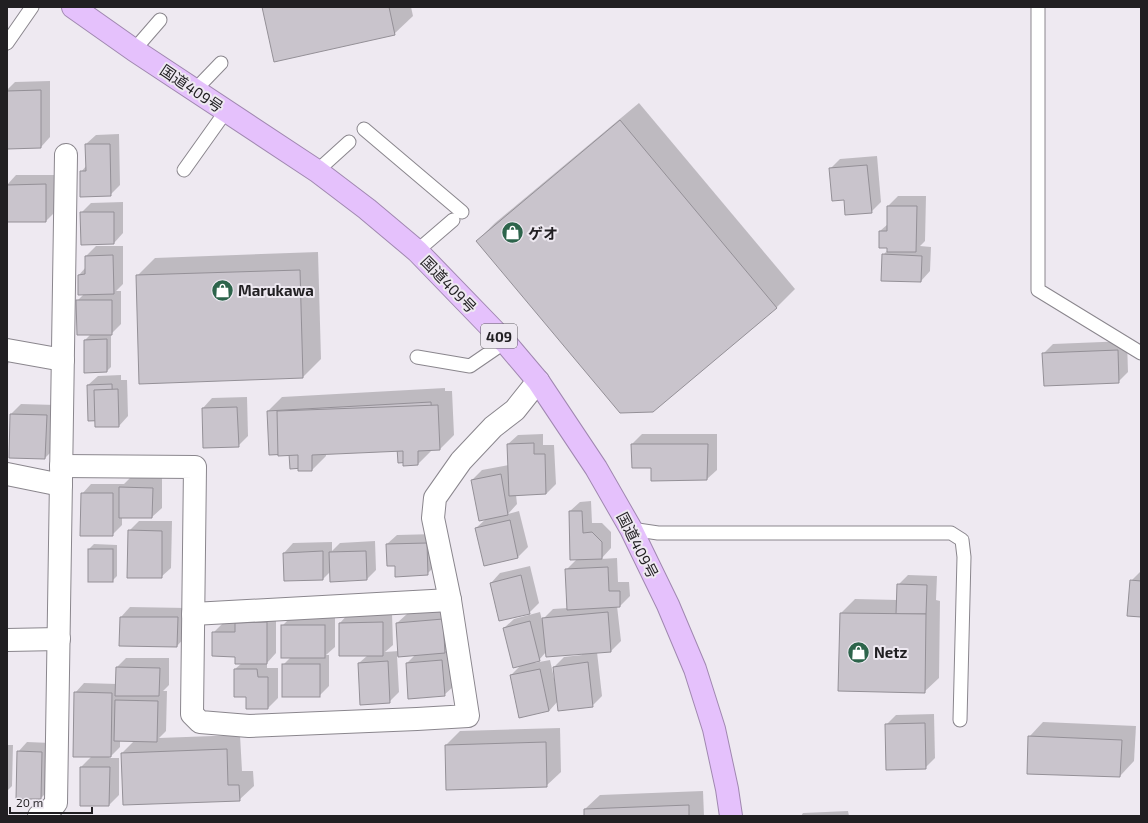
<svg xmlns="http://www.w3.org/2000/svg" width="1148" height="823" font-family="'Exo 2','Noto Sans JP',sans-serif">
<rect width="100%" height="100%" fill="#eee9f1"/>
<g fill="#0003" fill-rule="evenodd">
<polygon points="263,7 411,7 413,16 394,34"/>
<polygon points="50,81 50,137 41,147 7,148 7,90 15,82"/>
<polygon points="639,103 795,289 777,307 653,411 477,241 495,223"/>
<polygon points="119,134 120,185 110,195 81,172 87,165 86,144 96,135"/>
<polygon points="877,156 881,202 871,212 845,199 830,169 840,159"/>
<polygon points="16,175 56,175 56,211 46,221 7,221 7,185"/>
<polygon points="898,196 926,196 925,241 920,246 931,247 930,271 921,281 883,255 888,250 888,247 880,231 888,224 888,206"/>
<polygon points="123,202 123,233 114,243 81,213 91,203"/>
<polygon points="96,246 123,246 123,284 116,291 121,291 121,324 111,334 111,367 107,371 85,340 91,334 77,301 84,294 79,275 86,267 86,256"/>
<polygon points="318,252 321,359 303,377 137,276 155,258"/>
<polygon points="1127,341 1128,372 1118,382 1043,354 1053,344"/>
<polygon points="7,359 9,360 7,371"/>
<polygon points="121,375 121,380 127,380 128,416 119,426 96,419 88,385 98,376"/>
<polygon points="445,388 445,391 452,391 454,435 440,449 432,450 418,464 398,451 326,453 326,456 312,470 299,470 290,455 268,411 282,397"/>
<polygon points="247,397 248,436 238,446 203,408 212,398"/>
<polygon points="21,404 56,405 55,448 45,458 11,414"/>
<polygon points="543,434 543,445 554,445 556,484 546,494 516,495 517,504 508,514 519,511 528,547 518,557 485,565 476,528 487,518 472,480 482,470 509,465 508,444 518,435"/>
<polygon points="642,434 717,434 717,470 707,479 652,467 632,444"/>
<polygon points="130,478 162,478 162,508 152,517 122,517 122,525 112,535 82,494 91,484 124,484"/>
<path d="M591,501L592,523H602L611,532V548L601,559L617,558L618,582H629L630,596L620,606H617L621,641L611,651L597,652L602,696L592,706L558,701L549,711L511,675L522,664L504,628L514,619L540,612L542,620L553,609L568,608L566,570L577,559L570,511L580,502ZM546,652L582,653V655L564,657L554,667L556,683H555L550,660L534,663V661L539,660Z"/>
<polygon points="139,521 172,521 171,568 161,577 129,531"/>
<polygon points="436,534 437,564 427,574 396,565 387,544 397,535"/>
<polygon points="375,541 376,570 367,579 331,571 323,579 285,580 284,553 293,543 332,542 332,551 340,543"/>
<polygon points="94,544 117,545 117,576 112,581 89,581 89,549"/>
<polygon points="530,566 539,603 529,613 491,583 500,573"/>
<polygon points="1141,571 1141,616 1131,581"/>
<polygon points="908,575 937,576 936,600 940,601 939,678 924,692 841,613 855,599 898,600 898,585"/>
<polygon points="130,607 187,608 186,636 177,646 121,617"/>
<polygon points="452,610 454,643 445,651 451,651 454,686 444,695 407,663 416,654 397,656 399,692 389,702 359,663 368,655 340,623 349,613 392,613 393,645 385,652 399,651 397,623 407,614"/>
<polygon points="246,613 276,613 276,653 267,663 267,668 278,668 278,698 268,708 247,708 247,696 235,669 242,663 236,656 213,633 223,623 237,623"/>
<polygon points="292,616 335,616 335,647 326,655 329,655 329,686 319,696 283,665 291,657 282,626"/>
<polygon points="126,658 169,658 169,685 163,691 167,691 166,731 159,738 240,735 242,771 253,771 254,786 239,800 122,753 135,740 120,740 120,747 109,758 119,758 119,795 109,805 81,805 81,767 92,756 75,693 84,683 117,684 117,667"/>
<polygon points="934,714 935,758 925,768 886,725 896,715"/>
<polygon points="1043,722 1136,726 1134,761 1120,776 1029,737"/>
<polygon points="560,728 561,772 546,786 446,745 460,731"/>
<polygon points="27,742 51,743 51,788 41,798 18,752"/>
<polygon points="7,745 13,745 12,786 7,791"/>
<polygon points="703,791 704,816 585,816 585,809 600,795"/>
<polygon points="848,811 849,816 801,816 803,813"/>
</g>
<g fill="#c9c4cc" stroke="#949097">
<polygon points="262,7 389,7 395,35 274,62"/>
<polygon points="41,90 41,148 7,149 7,91"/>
<polygon points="620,120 777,308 653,412 620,413 476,241"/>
<polygon points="85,144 110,144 111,196 80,197 80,171 86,171"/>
<polygon points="867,165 872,213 845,215 844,200 832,201 829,168"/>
<polygon points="46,184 46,222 7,222 7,185"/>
<polygon points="887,206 917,206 916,252 887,252 887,248 879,248 879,231 887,231"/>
<polygon points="80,212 114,212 114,244 81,245"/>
<polygon points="882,254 922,256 921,282 881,281"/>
<polygon points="113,255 114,294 78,295 78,275 85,274 85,256"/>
<polygon points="300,270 303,378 139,384 136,275"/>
<polygon points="76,300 112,300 112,335 77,335"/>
<polygon points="107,339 107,372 84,373 84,340"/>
<polygon points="1118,350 1119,383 1044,386 1042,353"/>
<polygon points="112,384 113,420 88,421 87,385"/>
<polygon points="118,389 119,427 95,427 94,390"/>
<polygon points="431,402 433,446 411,447 412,462 398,463 397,448 303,453 303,468 290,469 289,454 269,455 267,411"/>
<polygon points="438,405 440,450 418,451 418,465 403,466 403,451 312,455 312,471 298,471 298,455 278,456 277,411"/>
<polygon points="237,407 239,447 203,448 202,408"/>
<polygon points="10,414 47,415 45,459 9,458"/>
<polygon points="534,443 534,454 545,454 546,494 509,496 507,444"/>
<polygon points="631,444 708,444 707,480 651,481 651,468 632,468"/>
<polygon points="501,474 508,515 479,521 471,480"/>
<polygon points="119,487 153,488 152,518 119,518"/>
<polygon points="81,493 113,493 113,536 80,536"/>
<polygon points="569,511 582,511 583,533 592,532 602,542 602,559 570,560"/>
<polygon points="510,520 518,558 484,566 475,528"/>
<polygon points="128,530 162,531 162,578 127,578"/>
<polygon points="427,543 428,575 395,577 395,566 387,566 386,544"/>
<rect x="88" y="549" width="25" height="33"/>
<polygon points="323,551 323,580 284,581 283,553"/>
<polygon points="366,551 367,580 330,582 329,552"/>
<polygon points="608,567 609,591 620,591 620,607 567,610 565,569"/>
<polygon points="521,575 530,614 499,621 490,583"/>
<polygon points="1130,580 1141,581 1141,617 1127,616"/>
<polygon points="897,584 927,585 926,614 896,614"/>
<polygon points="608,612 611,652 546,657 542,618"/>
<polygon points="840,613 926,614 925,693 838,691"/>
<polygon points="120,617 178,617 177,647 119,646"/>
<polygon points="443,619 445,653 398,657 396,623"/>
<polygon points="530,621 540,661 513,668 503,628"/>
<polygon points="267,622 267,664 235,664 235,657 212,656 212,632 235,632 235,623"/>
<polygon points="383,622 383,656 339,656 339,623"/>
<rect x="281" y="625" width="44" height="33"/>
<polygon points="442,660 445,696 408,699 406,663"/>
<polygon points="388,661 390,703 360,705 358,663"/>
<polygon points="588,662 593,707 558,711 553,667"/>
<rect x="282" y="664" width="38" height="33"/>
<polygon points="116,667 160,668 159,696 115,696"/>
<polygon points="234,669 257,669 258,677 268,677 268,709 246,709 246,697 234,697"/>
<polygon points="540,669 549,711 519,718 510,675"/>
<polygon points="74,692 112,693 111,757 73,757"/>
<polygon points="115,700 158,701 157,742 114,741"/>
<polygon points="925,723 926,769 886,770 885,724"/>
<polygon points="1028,736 1122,740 1120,777 1027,774"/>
<polygon points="546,742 547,787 446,790 445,745"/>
<polygon points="227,749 228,785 239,785 240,801 123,805 121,753"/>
<polygon points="17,751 42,752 41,799 16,799"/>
<polygon points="80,767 110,767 109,806 80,806"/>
<polygon points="689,805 689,816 584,816 584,809"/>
</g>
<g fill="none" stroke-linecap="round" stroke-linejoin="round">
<defs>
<g id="lane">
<polyline points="1038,7 1038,290 1141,353"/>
<polyline points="7,43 32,7"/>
<polyline points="134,50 160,20"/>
<polyline points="195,90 221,63"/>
<polyline points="364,129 462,212"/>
<polyline points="184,170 226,111"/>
<polyline points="317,171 349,142"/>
<polyline points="417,251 453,220"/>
<polyline points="417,357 470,366 505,342"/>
<polyline points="631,529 658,533 951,533 962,540 964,557 960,720"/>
</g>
<g id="street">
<polyline points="7,350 63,360"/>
<polyline points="61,466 195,467 192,714 200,722 249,726 417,719 468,716 450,600 433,518 435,498 461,461 493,427 515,410 538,381"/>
<polyline points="7,474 61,485"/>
<polyline points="193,614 450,600"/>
<polyline points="7,640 59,639"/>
<polyline points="39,816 47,813 56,803 66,155"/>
</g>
<polyline id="highway" points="73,7 134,50 317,171 367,209 417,251 505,342 538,381 596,468 631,529 668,605 695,669 714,729 727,789 731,816"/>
</defs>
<use href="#lane" stroke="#8a868d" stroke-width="15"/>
<use href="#street" stroke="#8a868d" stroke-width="24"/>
<use href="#highway" stroke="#a088b0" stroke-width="24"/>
<use href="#lane" stroke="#fff" stroke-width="13"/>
<use href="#street" stroke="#fff" stroke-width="22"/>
<use href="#highway" stroke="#e5c1fc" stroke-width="22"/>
</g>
<defs>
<symbol id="shop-disc" viewBox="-11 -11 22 22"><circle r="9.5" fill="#2d644b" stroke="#eee9f1"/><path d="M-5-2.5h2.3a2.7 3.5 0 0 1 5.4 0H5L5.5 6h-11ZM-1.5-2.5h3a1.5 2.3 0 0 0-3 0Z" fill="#fff"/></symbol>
</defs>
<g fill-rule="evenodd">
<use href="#shop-disc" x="500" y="220" width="25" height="25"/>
<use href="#shop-disc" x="210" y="278" width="25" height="25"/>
<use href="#shop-disc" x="846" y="640" width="25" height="25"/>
</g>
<g text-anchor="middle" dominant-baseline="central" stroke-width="4" stroke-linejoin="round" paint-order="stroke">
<rect fill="#eee9f1" stroke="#5e5c60" stroke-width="1" x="481" y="324" width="36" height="24" rx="3"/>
<g font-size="14" font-weight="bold" fill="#211f22">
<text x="499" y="336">409</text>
</g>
<g font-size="15" fill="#211f22" stroke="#eee9f1">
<text transform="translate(192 88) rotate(34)">国道409号</text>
<text transform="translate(449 284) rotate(46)">国道409号</text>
<text transform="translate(638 545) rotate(63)">国道409号</text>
</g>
<g font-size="15" font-weight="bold" fill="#211f22" stroke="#eee9f1" text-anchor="start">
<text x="528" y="233">ゲオ</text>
<text x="238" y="290">Marukawa</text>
<text x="874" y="652">Netz</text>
</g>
</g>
<rect width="1148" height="823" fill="none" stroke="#211f22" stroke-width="16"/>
<path d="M10 807v6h82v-6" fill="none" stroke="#211f22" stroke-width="2"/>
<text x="16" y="807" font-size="12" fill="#211f22" stroke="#eee9f1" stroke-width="3" paint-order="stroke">20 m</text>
</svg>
